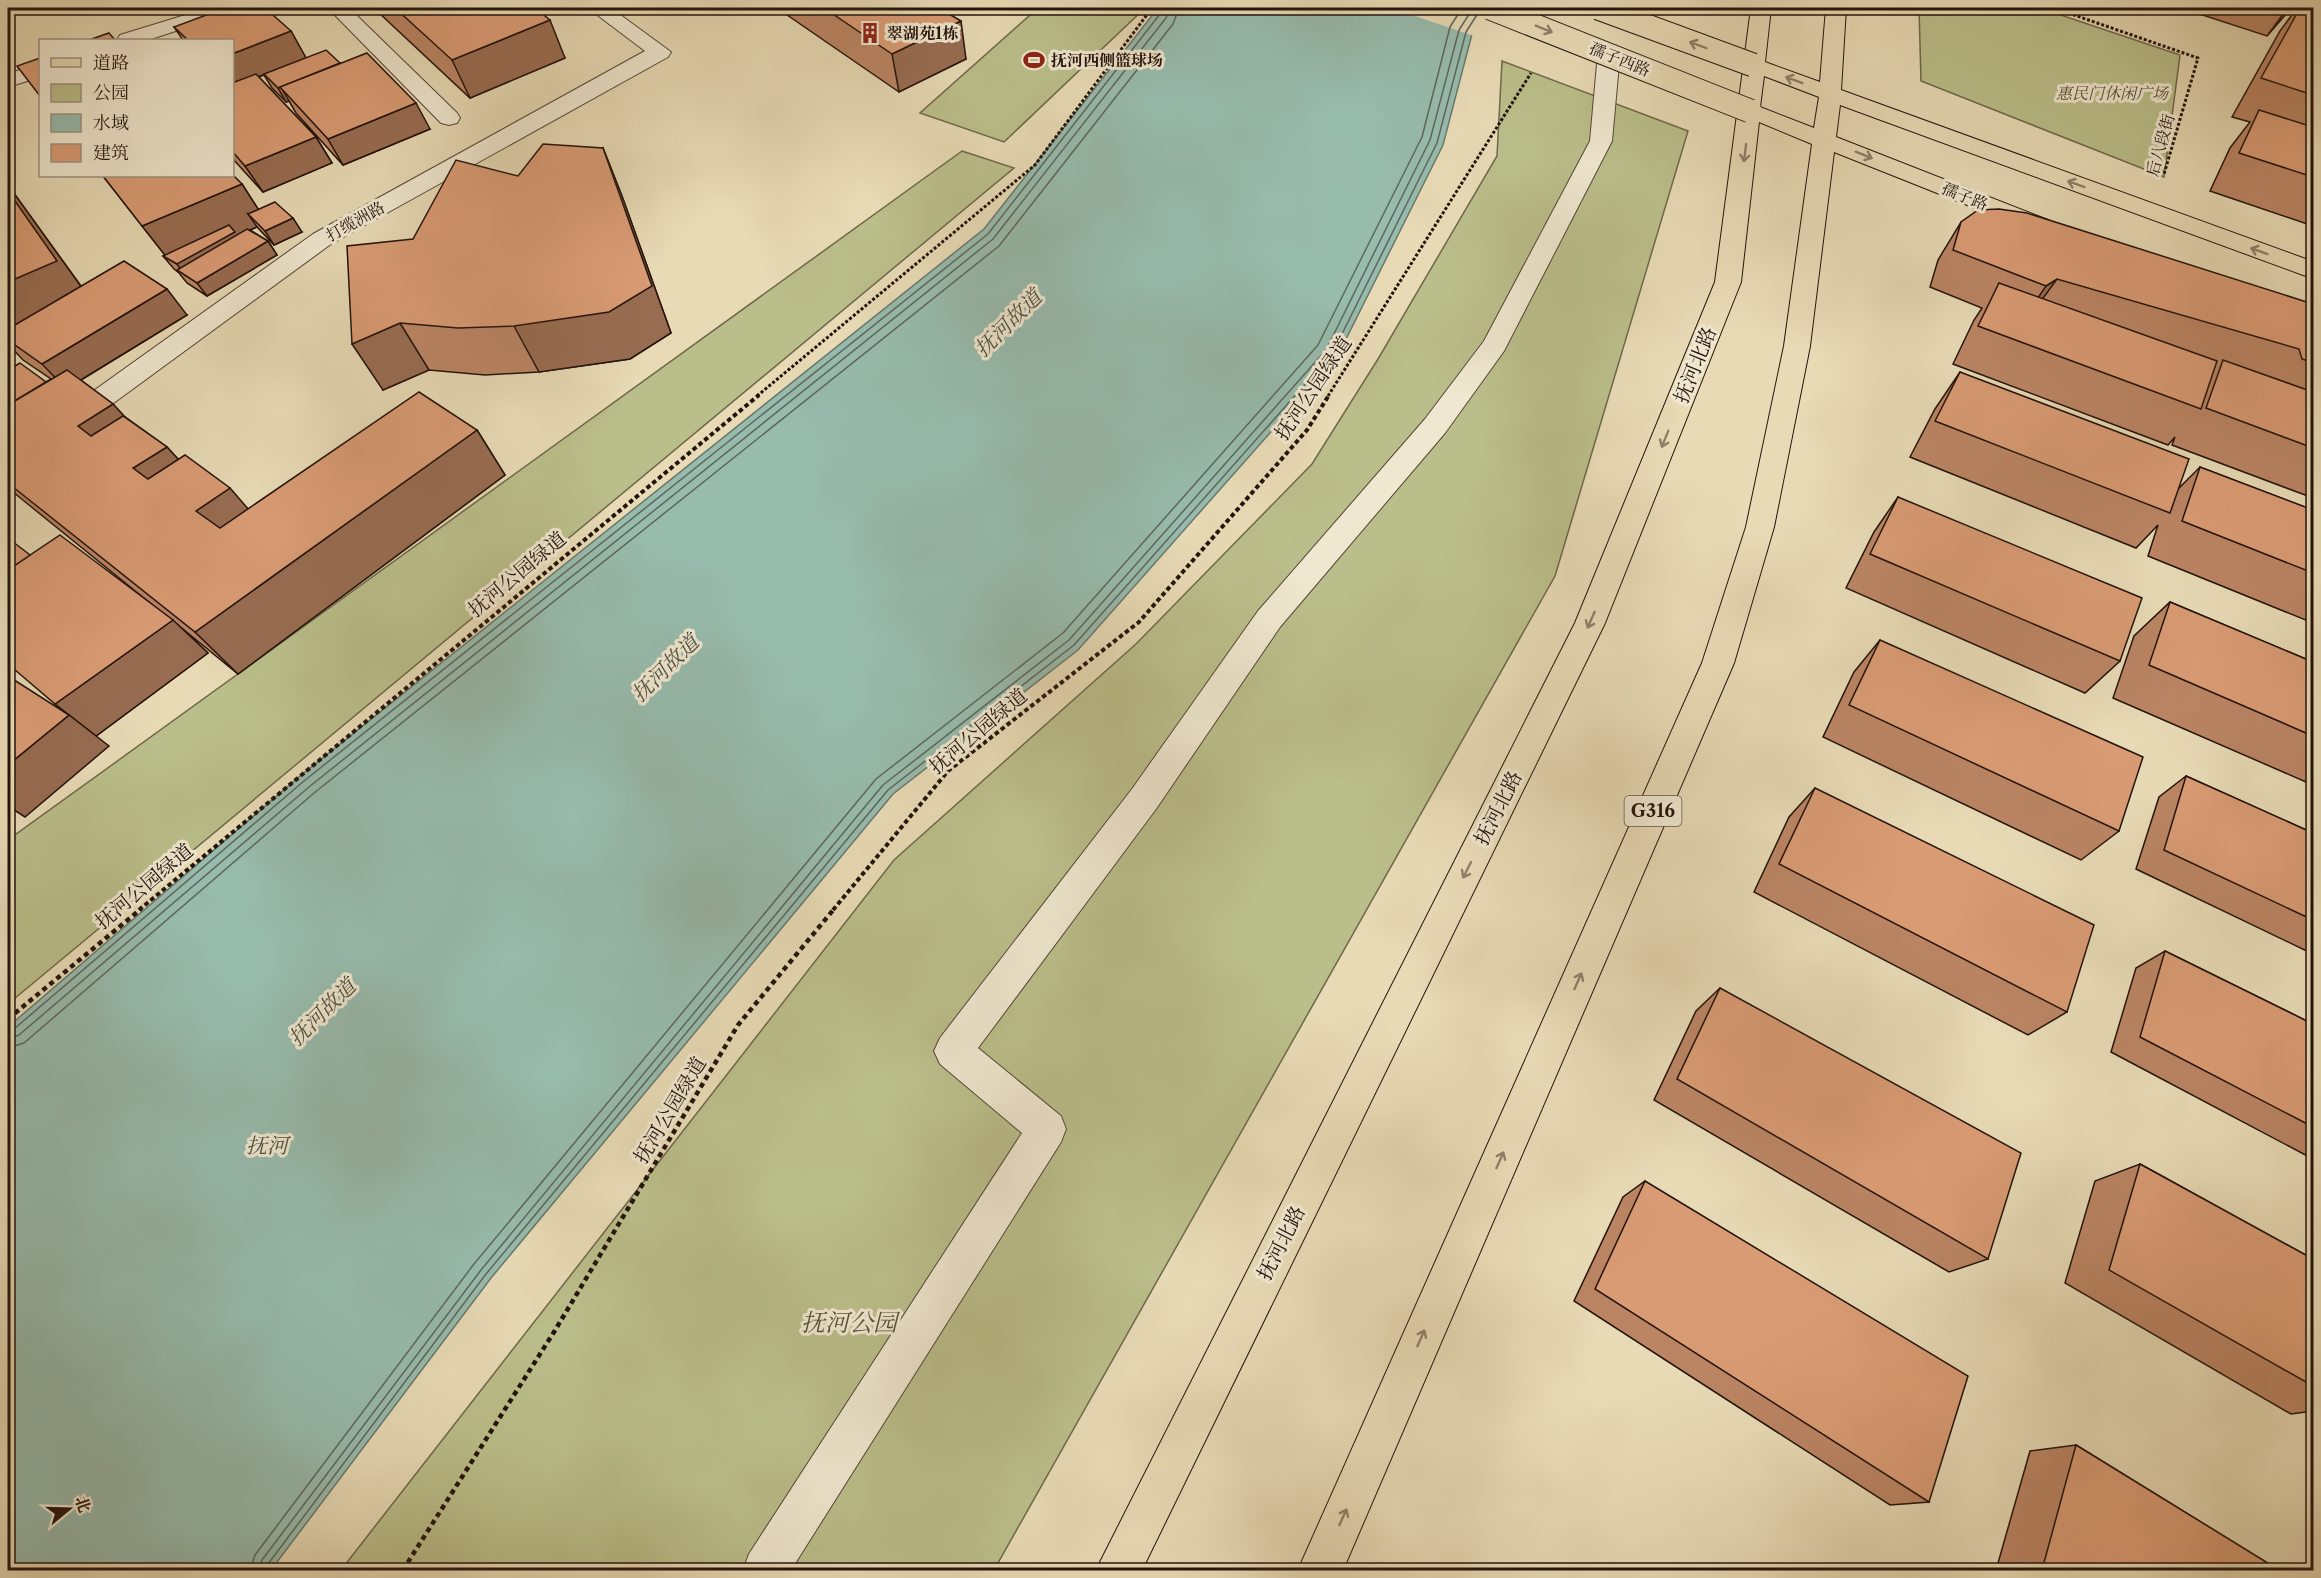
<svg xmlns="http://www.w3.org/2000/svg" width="2321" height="1578" font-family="'Libre Caslon Text','Noto Serif SC',serif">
<rect width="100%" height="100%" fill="#e7dab5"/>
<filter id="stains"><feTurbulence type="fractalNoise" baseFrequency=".00333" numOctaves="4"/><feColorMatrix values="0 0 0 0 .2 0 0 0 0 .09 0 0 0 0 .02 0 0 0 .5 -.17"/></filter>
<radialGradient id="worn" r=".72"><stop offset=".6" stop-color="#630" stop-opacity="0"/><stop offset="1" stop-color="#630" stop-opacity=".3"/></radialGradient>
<g fill="#babe8a" stroke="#6e684b" stroke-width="1.5">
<polygon points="1038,8 1145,8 1004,142 920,113"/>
<polygon points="1919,8 2040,8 2180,55 2164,177 1921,81"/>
<polygon points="1502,61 1688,131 1555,576 994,1570 341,1570 894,860 1136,644 1312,464 1378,359 1497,156"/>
<polygon points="962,151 1014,168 8,1004 8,840"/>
</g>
<polygon fill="#97bbad" stroke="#69786d" stroke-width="1.5" points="1158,8 1489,8 1472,34 1443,145 1337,357 1078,650 893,794 491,1278 271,1570 8,1570 8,1027 300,776 984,229"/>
<polygon fill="#e7dab5" points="1391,8 1492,8 1474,36"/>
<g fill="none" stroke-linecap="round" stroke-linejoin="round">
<g stroke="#5d675c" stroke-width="1.5">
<polyline points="8,1031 14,1029 304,781 988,234 1160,14 1162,8"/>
<polyline points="8,1039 19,1035 309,787 993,239 1166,18 1170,8"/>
<polyline points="8,1048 24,1043 314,793 999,246 1173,24 1179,8"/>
<polyline points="250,1570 255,1555 474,1264 876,779 1063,633 1318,345 1422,137 1450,27 1462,8"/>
<polyline points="259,1570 262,1560 481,1270 883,785 1069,640 1326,350 1430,140 1459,30 1473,8"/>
<polyline points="267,1570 268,1564 486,1274 888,790 1074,645 1332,354 1437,143 1466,32 1478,13"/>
</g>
<defs>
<g id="minor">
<polygon points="208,8 237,8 234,12 148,40 117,40 120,35"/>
<polygon points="328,8 349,8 457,113 460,118 457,123 449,125 441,123"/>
<polygon points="588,8 611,8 671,52 668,57 331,244 18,473 8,476 8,452 313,234 645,51"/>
<polygon points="1608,58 1616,59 1619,64 1612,141 1504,351 1445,433 1280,627 1156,809 978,1048 1061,1116 1066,1129 1061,1142 791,1570 743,1570 749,1554 1022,1133 940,1064 934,1051 940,1038 1132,789 1258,611 1425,419 1484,341 1590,141 1597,64 1600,59"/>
<polygon points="40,63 40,77 8,87 8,74"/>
</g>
<path id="major" d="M1751,8H1771L1765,62L1820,82L1826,8H1846L1841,90L2314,262V279L1840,105L1836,137L2048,220L2051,225L2048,230L2039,233L2030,230L1834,152L1810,346L1774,527L1734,663L1343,1570H1298L1702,663L1746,527L1784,346L1812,144L1759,122L1741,282L1605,623L1142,1570H1096L1575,623L1715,282ZM1764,76L1819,97L1814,128L1760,107Z"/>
</defs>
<use href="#minor" stroke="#544536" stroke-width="2"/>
<use href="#major" stroke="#23130c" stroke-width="2"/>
<g stroke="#23130c" stroke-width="3" stroke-dasharray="3 2" stroke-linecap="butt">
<polyline points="2054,8 2198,58 2164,174"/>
<polyline points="757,396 1035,165 1152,8"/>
<polyline points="1328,396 1531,73"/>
</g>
<g stroke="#23130c" stroke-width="4" stroke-dasharray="4.5 3" stroke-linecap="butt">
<polyline points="139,910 759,395"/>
<polyline points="833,910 948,771 1139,622 1307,430 1329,395"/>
</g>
<g stroke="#23130c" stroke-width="4.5" stroke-dasharray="5 4" stroke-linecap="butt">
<polyline points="8,1019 141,909"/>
<polyline points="403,1570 554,1332 738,1025 834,909"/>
</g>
<use href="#minor" fill="#efe7cf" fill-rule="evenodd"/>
<use href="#major" fill="#e7dab5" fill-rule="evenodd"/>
<defs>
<g id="major-bridge">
<polyline points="1490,8 1750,111"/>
<polyline points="1598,8 1753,65"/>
</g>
</defs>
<use href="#major-bridge" stroke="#23130c" stroke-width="25" stroke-linecap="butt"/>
<use href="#major-bridge" stroke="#e7dab5" stroke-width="23"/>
</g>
<g fill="#bb8564" stroke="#23130c" stroke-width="1.5">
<polygon points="375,8 535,8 565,58 470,98 377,11"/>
<polygon points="777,8 939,8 966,59 899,92"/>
<polygon points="2181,8 2291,8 2267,36"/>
<polygon points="2297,8 2313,8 2313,226 2210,191 2230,148 2250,122 2232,117 2280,31"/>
<polygon points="174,27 291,31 306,58 340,63 430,129 343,165 296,113 289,101 286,102 272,88 264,75 259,77 316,137 332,163 263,192 232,158 232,40 183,40"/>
<polygon points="603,148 622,196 671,333 630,359 539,372 485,375 429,370 383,390 413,239 518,176"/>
<polygon points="103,176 242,184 258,209 302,232 274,245 257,227 250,230 268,241 277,255 207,296 187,283 179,273 174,269 163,256 165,255"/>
<polygon points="8,185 81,286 187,315 81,380 113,404 124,416 167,447 178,459 248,509 477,430 505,475 238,674 178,625 208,653 96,736 55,704 30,555 155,607 8,488 8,370 46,382 51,379 23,360 8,344"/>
<polygon points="1961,222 2313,304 2313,498 2172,445 2175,437 2168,445 1953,364 1974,320 1982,308 1930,287 1938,260"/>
<polygon points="1960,372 2178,489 2200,467 2313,510 2313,623 2148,556 2158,525 2136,548 1910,457 1935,409"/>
<polygon points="1898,497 2120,661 2085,693 1846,588 1874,532"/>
<polygon points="2170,602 2313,662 2313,785 2113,698 2134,636"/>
<polygon points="1880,640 2119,831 2081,860 1823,737 1854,672"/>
<polygon points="2186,776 2313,833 2313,954 2136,869 2159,797"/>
<polygon points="1815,788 2067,1012 2028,1035 1754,892 1789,817"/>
<polygon points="2165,951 2313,1024 2313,1159 2111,1052 2136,968"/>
<polygon points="1720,988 1988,1259 1949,1272 1654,1100 1696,1011"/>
<polygon points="2140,1164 2313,1259 2313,1411 2291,1414 2065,1283 2095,1181"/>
<polygon points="1645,1181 1929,1502 1890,1505 1574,1301 1623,1197"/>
<polygon points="2076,1445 2279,1570 1996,1570 2030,1451"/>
</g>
<g fill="#986c51" stroke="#23130c" stroke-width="1.5">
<polygon points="17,8 36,8 21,13"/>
<polygon points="2288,8 2291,8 2267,36 2286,10"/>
<polygon points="550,20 565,58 470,98 452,60"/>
<polygon points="961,21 966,59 899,92 892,54"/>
<polygon points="291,31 306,58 232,87 232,54"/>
<polygon points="281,87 289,101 286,102 278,88"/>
<polygon points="416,103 430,129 343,165 328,139"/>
<polygon points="316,137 332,163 263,192 245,166"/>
<polygon points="603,148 622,196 671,333 630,359 539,372 514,326"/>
<polygon points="242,184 267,223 248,214 257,227 238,235 185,275 177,264 168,259 142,226"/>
<polygon points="8,185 90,299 8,334"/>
<polygon points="293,218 302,232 274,245 265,231"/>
<polygon points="268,241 277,255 207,296 197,283"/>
<polygon points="2057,279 2030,316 2020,324 2046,286"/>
<polygon points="167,289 187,315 66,389 42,364"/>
<polygon points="400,323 429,370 383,390 352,344"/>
<polygon points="113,404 155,450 122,471 78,426"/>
<polygon points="477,430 505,475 238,674 195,632"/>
<polygon points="167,447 208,492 175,513 133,468"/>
<polygon points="230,488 269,533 237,555 196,511"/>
<polygon points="173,620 208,653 96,736 55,704"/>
<polygon points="69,715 109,746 25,817 8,806 8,765"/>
</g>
<g fill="#d99b74" stroke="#23130c" stroke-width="1.5">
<polygon points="225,8 265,8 291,31 232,54 232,40 188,40 174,27"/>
<polygon points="395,8 535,8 550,20 452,60"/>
<polygon points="824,8 939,8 961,21 892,54"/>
<polygon points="2300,8 2313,8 2313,95 2261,78"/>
<polygon points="109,33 115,40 89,40"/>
<polygon points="326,50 340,63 278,88 264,74"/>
<polygon points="367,53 416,103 328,139 280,87"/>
<polygon points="40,58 40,96 17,66"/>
<polygon points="256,74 316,137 245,166 232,151 232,83"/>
<polygon points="2259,110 2313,127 2313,177 2239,153"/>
<polygon points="543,144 603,148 652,286 609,312 514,326 458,328 400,323 352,344 347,246 413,239 456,160 518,176"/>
<polygon points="232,174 242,184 142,226 103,176 232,176"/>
<polygon points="8,191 57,261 8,282"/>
<polygon points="275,202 293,218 265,231 248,214"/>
<polygon points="1999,209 2027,213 2313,304 2313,363 2302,359 2299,349 2057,279 2046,286 1953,250 1961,222 1978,210"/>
<polygon points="229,225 235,232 177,264 163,256"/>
<polygon points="247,229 268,241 197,283 177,270"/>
<polygon points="124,261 167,289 42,364 8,340 8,329"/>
<polygon points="1999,283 2217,361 2201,409 1978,326"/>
<polygon points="2223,360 2313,392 2313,448 2206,408"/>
<polygon points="20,363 46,382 8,405 8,370"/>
<polygon points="67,370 113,404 78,426 91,436 123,416 167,447 133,468 148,479 185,455 230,488 196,511 220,528 419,392 477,430 195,632 8,483 8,405"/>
<polygon points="1960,372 2189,459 2170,513 1935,421"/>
<polygon points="2200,467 2313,510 2313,573 2182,521"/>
<polygon points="1898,497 2142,598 2120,661 1870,554"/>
<polygon points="60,535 173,620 55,704 8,664 8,570"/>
<polygon points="8,538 30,555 8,570"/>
<polygon points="2170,602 2313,662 2313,736 2149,665"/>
<polygon points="1880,640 2143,757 2119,831 1849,705"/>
<polygon points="8,676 69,715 8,765"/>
<polygon points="2186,776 2313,833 2313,920 2164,850"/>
<polygon points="1815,788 2094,925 2067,1012 1779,864"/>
<polygon points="2165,951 2313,1024 2313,1127 2140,1037"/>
<polygon points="1720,988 2021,1153 1988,1259 1677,1079"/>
<polygon points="2140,1164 2313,1259 2313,1386 2109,1270"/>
<polygon points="1645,1181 1968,1376 1929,1502 1595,1289"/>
<polygon points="2076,1445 2279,1570 2042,1570"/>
</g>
<defs><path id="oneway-shaft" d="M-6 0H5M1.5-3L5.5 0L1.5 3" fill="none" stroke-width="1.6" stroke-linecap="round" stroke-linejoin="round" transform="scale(1.5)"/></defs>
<g stroke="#8f8069">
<use href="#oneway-shaft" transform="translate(1544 29) rotate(22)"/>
<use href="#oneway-shaft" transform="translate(1698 45) rotate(-160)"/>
<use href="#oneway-shaft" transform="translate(1794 80) rotate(-160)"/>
<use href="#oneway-shaft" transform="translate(1745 153) rotate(97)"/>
<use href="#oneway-shaft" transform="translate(1864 155) rotate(22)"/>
<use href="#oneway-shaft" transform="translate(2076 184) rotate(-160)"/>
<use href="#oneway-shaft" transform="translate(2259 251) rotate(-160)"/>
<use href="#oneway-shaft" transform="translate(1665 439) rotate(112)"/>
<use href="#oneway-shaft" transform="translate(1591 620) rotate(114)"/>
<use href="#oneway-shaft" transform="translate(1467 870) rotate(117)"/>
<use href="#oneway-shaft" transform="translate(1578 981) rotate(-66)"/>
<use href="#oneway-shaft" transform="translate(1500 1160) rotate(-66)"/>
<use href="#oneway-shaft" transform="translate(1421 1338) rotate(-66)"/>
<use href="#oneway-shaft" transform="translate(1343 1517) rotate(-66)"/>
</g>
<defs>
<symbol id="building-bare" viewBox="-9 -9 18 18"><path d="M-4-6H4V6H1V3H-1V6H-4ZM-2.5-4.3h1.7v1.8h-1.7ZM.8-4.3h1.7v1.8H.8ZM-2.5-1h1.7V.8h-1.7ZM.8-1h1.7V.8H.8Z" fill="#8f2418" stroke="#efe7cf" stroke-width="2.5" paint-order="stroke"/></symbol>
<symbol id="stadium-bare" viewBox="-9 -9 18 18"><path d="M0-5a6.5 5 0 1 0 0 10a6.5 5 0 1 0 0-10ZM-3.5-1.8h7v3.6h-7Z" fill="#8f2418" stroke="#efe7cf" stroke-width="2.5" paint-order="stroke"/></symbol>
</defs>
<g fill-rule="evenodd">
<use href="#building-bare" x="855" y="18" width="30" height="30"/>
<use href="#stadium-bare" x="1019" y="45" width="30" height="30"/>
</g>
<g text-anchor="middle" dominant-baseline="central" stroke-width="6" stroke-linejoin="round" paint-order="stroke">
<g font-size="16" font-weight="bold" fill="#23130c" stroke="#efe7cf" text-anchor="start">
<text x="887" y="33">翠湖苑1栋</text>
<text x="1051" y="60">抚河西侧篮球场</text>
</g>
<g font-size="16" fill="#23130c" stroke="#efe7cf">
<text transform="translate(1620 59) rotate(22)">孺子西路</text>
<text transform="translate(2160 145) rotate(-74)">后八段街</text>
<text transform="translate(1965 196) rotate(22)">孺子路</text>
<text transform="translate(355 221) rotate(-29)">打缆洲路</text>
</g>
<g font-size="16" font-style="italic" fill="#584f38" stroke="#efe7cf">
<text x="2112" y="93">惠民门休闲广场</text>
</g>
<rect fill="#efe7cf" stroke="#605346" stroke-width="1.5" x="1624.5" y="796" width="57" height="30" rx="4.5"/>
<g font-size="18" font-weight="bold" fill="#23130c">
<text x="1653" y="811">G316</text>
</g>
<g font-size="20" fill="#23130c" stroke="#efe7cf">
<text transform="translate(1695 365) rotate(-68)">抚河北路</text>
<text transform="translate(1313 388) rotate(-56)">抚河公园绿道</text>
<text transform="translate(517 574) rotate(-40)">抚河公园绿道</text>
<text transform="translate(978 731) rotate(-40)">抚河公园绿道</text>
<text transform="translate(1498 808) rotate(-63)">抚河北路</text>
<text transform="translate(144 886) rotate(-40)">抚河公园绿道</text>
<text transform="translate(670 1110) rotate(-59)">抚河公园绿道</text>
<text transform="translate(1281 1243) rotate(-63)">抚河北路</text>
</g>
<g font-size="21" font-style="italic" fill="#4c4e44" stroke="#efe7cf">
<text transform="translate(1008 323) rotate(-45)">抚河故道</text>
<text transform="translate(665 668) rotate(-45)">抚河故道</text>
<text transform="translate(322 1012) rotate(-45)">抚河故道</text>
<text x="267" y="1145">抚河</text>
</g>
<g font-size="24" font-style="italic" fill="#584f38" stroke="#efe7cf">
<text x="849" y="1322">抚河公园</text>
</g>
</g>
<rect width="2321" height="1578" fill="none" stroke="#e7dab5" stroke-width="30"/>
<rect x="9" y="9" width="2303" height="1560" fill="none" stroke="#23130c" stroke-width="3"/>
<rect x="15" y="15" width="2291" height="1548" fill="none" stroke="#23130c" stroke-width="1.5"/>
<rect x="39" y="39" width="195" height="138" fill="#efe7cf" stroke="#9d9281" stroke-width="1.5"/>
<rect x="51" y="58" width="30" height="9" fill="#e7dab5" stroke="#9d9281" stroke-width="1.5"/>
<text x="93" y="69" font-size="18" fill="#23130c">道路</text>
<rect x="51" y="84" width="30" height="18" fill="#babe8a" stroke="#9d9281" stroke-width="1.5"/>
<text x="93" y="99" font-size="18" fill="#23130c">公园</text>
<rect x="51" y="114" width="30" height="18" fill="#97bbad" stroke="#9d9281" stroke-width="1.5"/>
<text x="93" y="129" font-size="18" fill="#23130c">水域</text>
<rect x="51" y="144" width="30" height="18" fill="#d99b74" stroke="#9d9281" stroke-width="1.5"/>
<text x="93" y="159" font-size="18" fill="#23130c">建筑</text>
<g transform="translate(69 1509) rotate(71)" stroke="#efe7cf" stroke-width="4.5" paint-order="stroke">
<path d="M0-4.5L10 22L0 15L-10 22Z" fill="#23130c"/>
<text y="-9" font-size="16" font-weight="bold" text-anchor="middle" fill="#23130c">北</text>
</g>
<rect width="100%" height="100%" filter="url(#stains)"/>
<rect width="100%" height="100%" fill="url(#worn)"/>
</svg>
